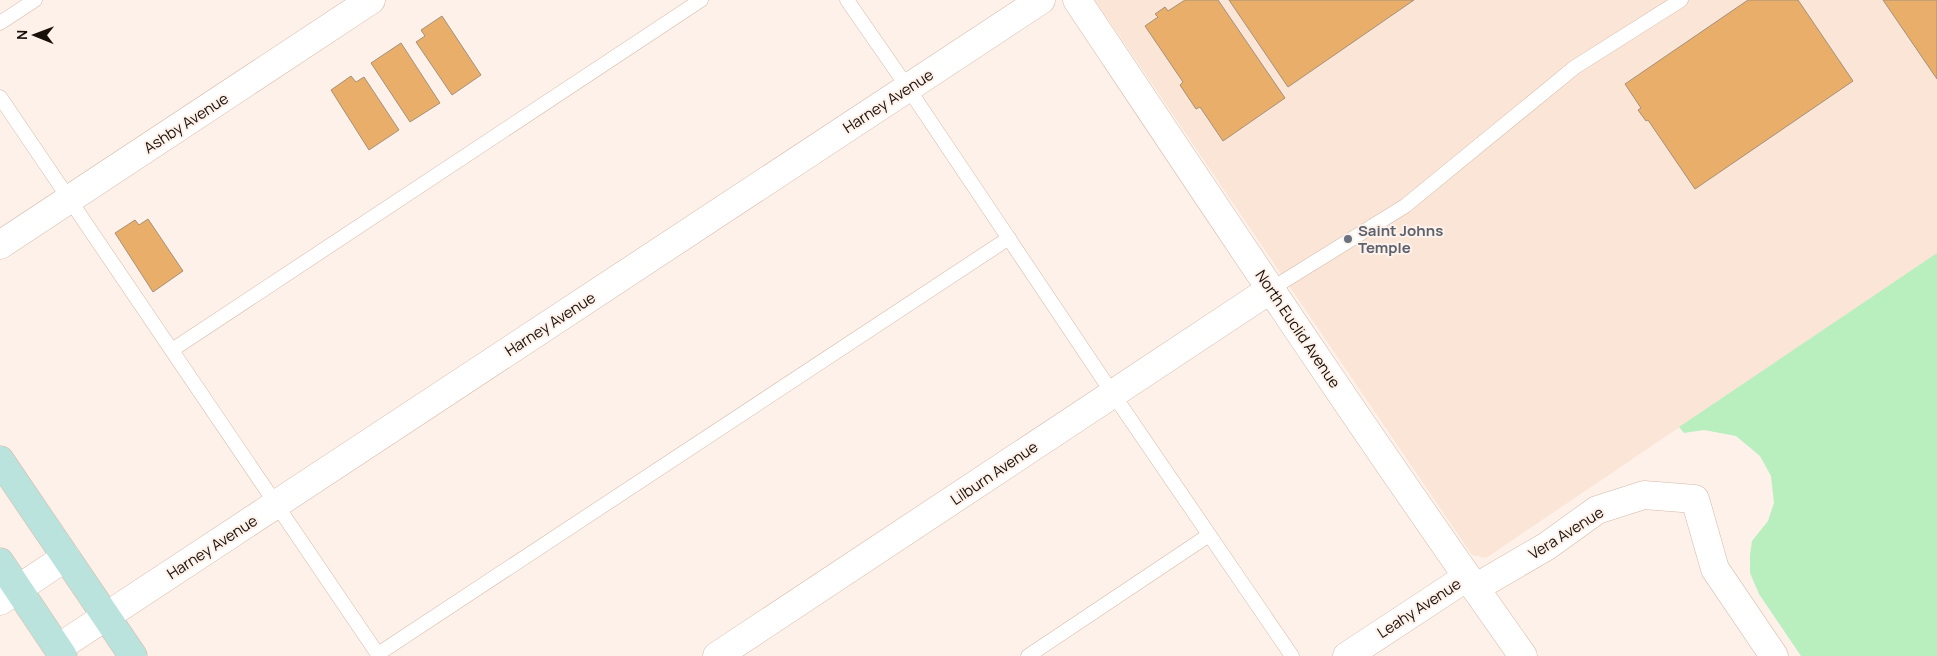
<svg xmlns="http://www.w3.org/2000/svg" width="1937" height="656" font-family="Manrope,sans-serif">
<rect width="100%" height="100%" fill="#fef1ea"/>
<polygon fill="#fbe5d7" points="1095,0 1937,0 1937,253 1486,558 1472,555"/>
<polygon fill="#b9eebe" points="1937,253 1937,656 1801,656 1759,594 1750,573 1750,555 1752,541 1768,521 1774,503 1771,476 1760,456 1736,436 1704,430 1684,433 1679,427"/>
<g fill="#e9af6a" stroke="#a59078">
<polygon points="1185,0 1218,0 1285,98 1223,141 1200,107 1196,109 1180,85 1183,82 1145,26 1158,17 1155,14 1165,7 1168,11"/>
<polygon points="1229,0 1414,0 1288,87"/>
<polygon points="1748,0 1798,0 1853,81 1695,189 1648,120 1646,121 1638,110 1641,108 1625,84"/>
<polygon points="1883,0 1937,0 1937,79"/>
<polygon points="442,16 481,75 452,95 416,42 425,36 421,30"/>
<polygon points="401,43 440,103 410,122 371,63"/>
<polygon points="351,76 356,82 364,77 399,130 369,150 331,90"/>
<polygon points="148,219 183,271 153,292 115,233 135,220 139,225"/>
</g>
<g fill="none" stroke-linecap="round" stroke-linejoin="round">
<defs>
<g id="service">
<polyline points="847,0 908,88 1113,394 1292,656"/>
<polyline points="0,23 35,0"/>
<polyline points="0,97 379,656"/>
<polyline points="1271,289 1405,206 1575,67 1681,0"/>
<polyline points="172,350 701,0"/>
<polyline points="378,654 1009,238"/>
<polyline points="1028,656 1209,535"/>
</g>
<g id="minor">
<path d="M1077,0C1224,220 1370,440 1523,656"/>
<polyline points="0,245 371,0"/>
<polyline points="1475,588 1547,546 1597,510 1644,495 1695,499 1715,569 1774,656"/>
<polyline points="0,601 66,557"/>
<polyline points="58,648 1041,0"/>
<polyline points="717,656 1271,289"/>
<polyline points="1347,656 1467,577"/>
</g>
<g id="secondary">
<polyline points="0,460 133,656"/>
<polyline points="0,562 63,656"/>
</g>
</defs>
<use href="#service" stroke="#d5b9a6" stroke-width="15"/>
<use href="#minor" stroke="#d5b9a6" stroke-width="29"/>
<use href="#secondary" stroke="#d5b9a6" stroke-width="29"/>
<use href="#service" stroke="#fff" stroke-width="14"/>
<use href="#minor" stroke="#fff" stroke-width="28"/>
<use href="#secondary" stroke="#bbe3dd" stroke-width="28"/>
</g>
<circle fill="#6b7280" stroke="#fef1ea" stroke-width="2" cx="1348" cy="239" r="5"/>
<g text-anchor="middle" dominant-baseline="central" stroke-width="4" stroke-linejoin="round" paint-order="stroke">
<g font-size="15" fill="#190f09" stroke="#fef1ea">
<text transform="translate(888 101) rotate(-33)">Harney Avenue</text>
<text transform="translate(186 123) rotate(-33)">Ashby Avenue</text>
<text transform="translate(550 324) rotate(-33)">Harney Avenue</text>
<text transform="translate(1298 329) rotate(56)">North Euclid Avenue</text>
<text transform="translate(994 473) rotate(-34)">Lilburn Avenue</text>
<text transform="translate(1566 533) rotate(-32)">Vera Avenue</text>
<text transform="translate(212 547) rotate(-33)">Harney Avenue</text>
<text transform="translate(1419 608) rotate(-33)">Leahy Avenue</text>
</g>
<g font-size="15" font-weight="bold" fill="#5b616d" stroke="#fef1ea" text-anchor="start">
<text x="1358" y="230">Saint Johns<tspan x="1358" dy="17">Temple</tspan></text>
</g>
</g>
<g transform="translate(35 35) rotate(271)" stroke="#fef1ea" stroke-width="4" paint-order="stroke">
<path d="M0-4L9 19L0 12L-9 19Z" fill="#190f09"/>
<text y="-8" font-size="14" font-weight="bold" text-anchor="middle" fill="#190f09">N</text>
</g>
</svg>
